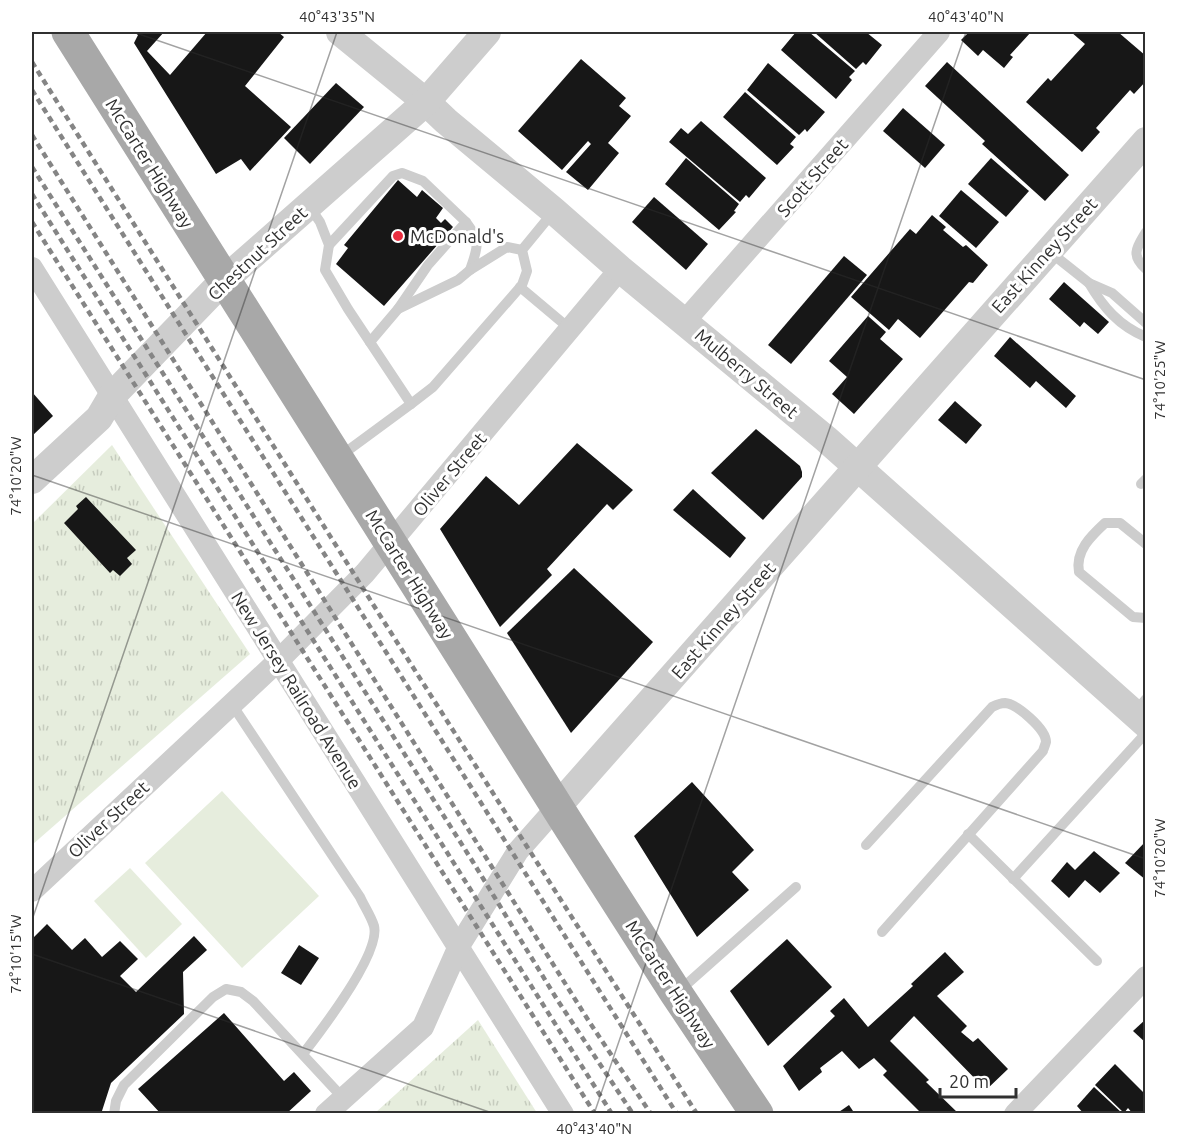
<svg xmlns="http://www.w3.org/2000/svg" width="1177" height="1145" font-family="Ubuntu,sans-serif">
<defs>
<pattern id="grass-tufts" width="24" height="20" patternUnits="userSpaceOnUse" patternTransform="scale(1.5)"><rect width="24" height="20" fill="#e6eddd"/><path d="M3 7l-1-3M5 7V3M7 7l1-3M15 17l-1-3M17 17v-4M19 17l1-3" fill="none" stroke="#c6ccbe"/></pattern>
</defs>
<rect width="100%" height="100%" fill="#fff"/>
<g fill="url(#grass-tufts)">
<polygon points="112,445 250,654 32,845 32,524"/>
<polygon points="478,1020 537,1113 375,1113"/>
</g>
<g fill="#e6eddd">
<polygon points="222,791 319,896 242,968 145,863"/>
<polygon points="130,868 182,924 146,958 94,901"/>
</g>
<g fill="#171717">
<polygon points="134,32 164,32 147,51 170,75 207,32 278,32 284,37 245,86 291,127 250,171 241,159 216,174 134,43 138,35"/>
<polygon points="796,32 809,32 855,71 849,77 852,80 836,99 781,50"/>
<polygon points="814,32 866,32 882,45 866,65 863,62 856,69"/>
<polygon points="969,32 1031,32 1010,55 1013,57 1004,68 983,50 978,56 961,40"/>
<polygon points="1071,32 1118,32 1146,56 1146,81 1134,94 1130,90 1096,128 1100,132 1082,152 1026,102 1048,78 1051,81 1085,44"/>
<polygon points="581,59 626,98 619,106 631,116 608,143 619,153 588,190 566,172 591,144 588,141 562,170 518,131"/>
<polygon points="947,62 1069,175 1045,201 982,144 985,141 925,86"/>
<polygon points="768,63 825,112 807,132 805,129 799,135 747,90"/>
<polygon points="336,83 364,107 310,164 284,138"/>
<polygon points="745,92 796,137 790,144 794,147 777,165 723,117"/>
<polygon points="903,108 945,145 925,168 883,131"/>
<polygon points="701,121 766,178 749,198 746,195 740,202 669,142 681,128 688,134"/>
<polygon points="686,158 739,204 734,211 736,212 719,230 665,184"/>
<polygon points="991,158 1029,191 1006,217 968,184"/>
<polygon points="398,180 417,197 422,190 443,208 436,218 441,223 445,219 453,227 384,306 336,264 348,248 344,245"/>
<polygon points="961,190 999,222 976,248 939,216"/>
<polygon points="654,197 708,244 686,270 632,222"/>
<polygon points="932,215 946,227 943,230 963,247 966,245 988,265 973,283 969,282 920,338 898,319 889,330 851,297 910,229 916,234"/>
<polygon points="844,256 867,275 791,364 768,345"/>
<polygon points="1064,282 1109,322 1098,334 1084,322 1080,327 1049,299"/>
<polygon points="868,316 886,332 880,339 903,359 854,414 832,394 847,377 829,361"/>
<polygon points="1010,337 1076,396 1066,408 1036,381 1030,388 994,356"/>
<polygon points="32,392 53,416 32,436"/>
<polygon points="955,401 982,425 966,444 938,420"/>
<polygon points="756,429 800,466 802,472 802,477 763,520 711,473"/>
<polygon points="577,443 633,490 613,510 607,504 547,569 552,575 500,627 440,529 486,476 519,505"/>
<polygon points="693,489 746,538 730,558 673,510"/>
<polygon points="86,497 136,550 127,558 132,564 120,576 113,570 110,573 64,523 78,509 76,506"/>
<polygon points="574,568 653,642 571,733 507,633"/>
<polygon points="692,782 754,850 732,872 749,890 697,937 634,836"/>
<polygon points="1146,841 1146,880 1125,863"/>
<polygon points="1094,851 1120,873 1100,893 1085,880 1069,898 1051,881 1067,862 1075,870"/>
<polygon points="47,924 72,950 85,938 102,957 120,941 138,959 120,976 136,992 194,936 207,950 183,972 184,1014 111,1083 101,1114 32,1114 32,939"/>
<polygon points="787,939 832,987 768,1046 730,991"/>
<polygon points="299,945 319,958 301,985 281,973"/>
<polygon points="945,952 964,972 937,996 967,1026 961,1032 973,1042 978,1038 1008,1069 986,1090 914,1016 890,1041 929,1080 926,1082 959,1114 922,1114 883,1075 887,1071 874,1058 859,1069 842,1051 820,1068 822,1072 799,1091 783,1066 835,1016 830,1011 844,998 868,1027 913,986 911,984"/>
<polygon points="224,1013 284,1081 294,1072 311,1091 286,1114 161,1114 138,1089"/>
<polygon points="1146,1019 1146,1043 1133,1031"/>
<polygon points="1115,1064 1146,1095 1146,1114 1133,1114 1128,1108 1124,1113 1095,1085"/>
<polygon points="1094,1087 1123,1114 1084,1114 1077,1106"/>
<polygon points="849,1105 855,1114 836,1114"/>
</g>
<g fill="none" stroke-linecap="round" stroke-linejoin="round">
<g stroke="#cdcdcd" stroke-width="10">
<polyline points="309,206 320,222 329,245 325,270 348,309 411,404 433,387 522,285 527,271 522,250 554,211"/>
<path d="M466,222C481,242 478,247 470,270"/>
<path d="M1146,232C1137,247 1130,255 1146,269"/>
<polyline points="329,245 393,176 402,173 423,181 466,222 428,265 398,309"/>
<polyline points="1050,252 1089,283 1112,293 1146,323"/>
<path d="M1089,283C1103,307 1119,326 1146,337"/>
<polyline points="520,287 570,329"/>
<polyline points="370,342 398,309 458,280 470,270 507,247 522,250"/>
<polyline points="339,457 411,404"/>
<polyline points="1141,484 1146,479"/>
<path d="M1146,544L1120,523H1105C1091,536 1075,551 1079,572L1133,617L1146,618"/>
<path d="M231,703L360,897C364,906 371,916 374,926C381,953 320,1032 303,1054"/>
<polyline points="1134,713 1146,699"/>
<polyline points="968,834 1097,961"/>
<path d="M866,845L992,707C996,705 1001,703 1005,703C1017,704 1046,729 1046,742C1046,743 1043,750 1043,751L882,932"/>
<polyline points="1013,879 1146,733"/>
<polyline points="679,991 796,887"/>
<polyline points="114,1114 116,1101 124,1085 213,997 226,989 241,992 253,1001 343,1098"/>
</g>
<g stroke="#cdcdcd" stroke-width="22">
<polyline points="32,268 563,1114"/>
<polyline points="684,322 939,32"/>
<polyline points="32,891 278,661 365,573 620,269"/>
<polyline points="326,1114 423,1027 459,946 518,851 557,807"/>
<polyline points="1015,1114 1146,977"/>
</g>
<g stroke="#cdcdcd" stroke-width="28">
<polyline points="340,32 426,102 446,121 554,211 620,269 826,439 1146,724"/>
<polyline points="32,480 99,418 112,396 224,280 426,102 487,32"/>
<polyline points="557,807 1146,141"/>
</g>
<polyline stroke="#a8a8a8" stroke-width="33" points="68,32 571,829 676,993 757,1114"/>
<g stroke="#858585" stroke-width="4.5" stroke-dasharray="6 4.5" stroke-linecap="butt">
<polyline points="32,62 381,617 697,1114"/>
<polyline points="32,90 677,1114"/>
<polyline points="32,135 590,1023 651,1114"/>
<polyline points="32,167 473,862 558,1001 633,1114"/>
<polyline points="32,194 612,1114"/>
<polyline points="32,222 595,1114"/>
</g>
</g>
<path fill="none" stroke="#303030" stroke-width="1.5" stroke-opacity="0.45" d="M133,32L1146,380M32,475L1146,859M32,920L337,32M32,954L495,1114M594,1114L966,32"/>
<circle fill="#eb2e40" stroke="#fff" stroke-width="2" cx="398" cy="236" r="6"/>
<g text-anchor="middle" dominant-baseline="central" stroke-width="6" stroke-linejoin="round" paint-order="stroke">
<g font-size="18" fill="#303030" stroke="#fff">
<text transform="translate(150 163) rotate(58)">McCarter Highway</text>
<text transform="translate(812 177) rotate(-49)">Scott Street</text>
<text transform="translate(257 253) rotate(-43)">Chestnut Street</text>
<text transform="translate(1044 255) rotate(-48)">East Kinney Street</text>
<text transform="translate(747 373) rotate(40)">Mulberry Street</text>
<text transform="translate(449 474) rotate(-50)">Oliver Street</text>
<text transform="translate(410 574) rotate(58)">McCarter Highway</text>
<text transform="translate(723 620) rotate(-49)">East Kinney Street</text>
<text transform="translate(297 690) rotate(58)">New Jersey Railroad Avenue</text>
<text transform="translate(108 819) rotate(-43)">Oliver Street</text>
<text transform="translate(671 984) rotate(57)">McCarter Highway</text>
</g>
<g font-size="18" fill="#303030" stroke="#fff" text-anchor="start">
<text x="410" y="236">McDonald's</text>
</g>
</g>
<rect width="1177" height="1145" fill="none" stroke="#ffffff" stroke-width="66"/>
<path d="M940 1088v9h76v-9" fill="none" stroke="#303030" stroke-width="3"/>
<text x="949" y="1088" font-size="18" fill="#303030" stroke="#ffffff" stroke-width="4.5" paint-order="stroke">20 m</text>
<rect x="33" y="33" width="1111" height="1079" fill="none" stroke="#303030" stroke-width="2"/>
<g font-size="15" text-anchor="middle" fill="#303030">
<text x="337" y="22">40°43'35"N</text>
<text x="966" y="22">40°43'40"N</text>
<text transform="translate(1160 380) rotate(-90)" y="5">74°10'25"W</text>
<text transform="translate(16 476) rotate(-90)" y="5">74°10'20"W</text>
<text transform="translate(1160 858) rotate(-90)" y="5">74°10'20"W</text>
<text transform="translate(16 954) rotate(-90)" y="5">74°10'15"W</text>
<text x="594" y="1134">40°43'40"N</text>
</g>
</svg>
